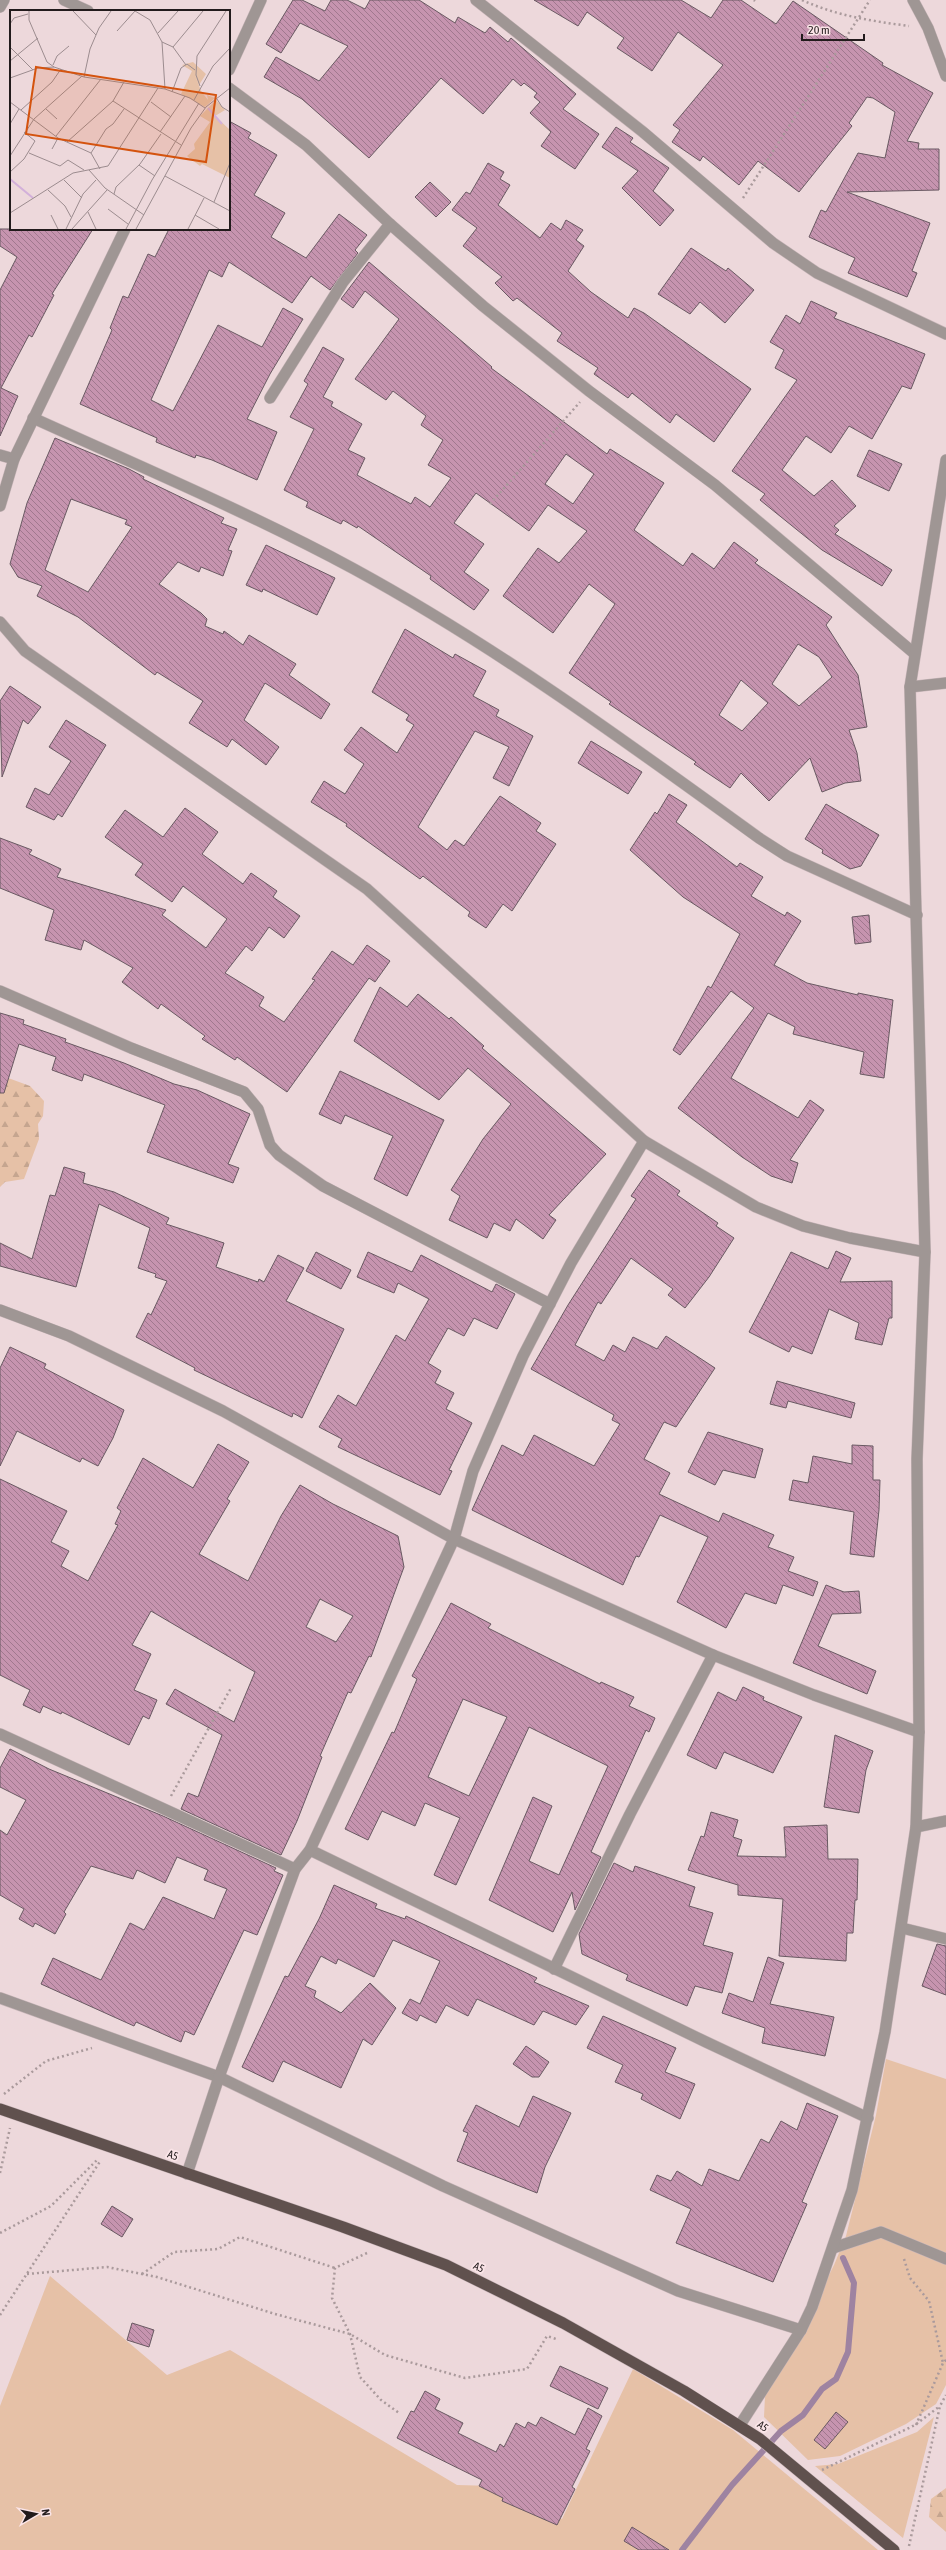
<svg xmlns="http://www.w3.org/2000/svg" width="946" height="2550" font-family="'Asap Condensed',sans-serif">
<defs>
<pattern id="forest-firs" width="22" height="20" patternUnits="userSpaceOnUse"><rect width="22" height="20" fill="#e6c1a7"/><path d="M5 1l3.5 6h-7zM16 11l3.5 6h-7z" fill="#c5a58f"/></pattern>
<pattern id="building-back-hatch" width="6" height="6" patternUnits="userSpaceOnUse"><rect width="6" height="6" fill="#c694af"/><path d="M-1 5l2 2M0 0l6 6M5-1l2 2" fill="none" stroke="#a0788e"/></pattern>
</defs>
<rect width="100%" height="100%" fill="#edd8db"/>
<g fill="#e6c1a7">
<polygon points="886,2059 946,2079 946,2385 936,2404 906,2424 840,2456 808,2460 764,2417 765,2396 797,2339 834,2265 846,2236 876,2115"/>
<polygon points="50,2276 167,2375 230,2350 457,2485 494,2486 562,2519 633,2369 733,2430 878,2550 0,2550 0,2406"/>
<polygon points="934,2417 903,2538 815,2466 838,2464 917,2432"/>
</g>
<g fill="url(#forest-firs)">
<polygon points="0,1075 30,1086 44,1101 43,1116 38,1124 39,1139 24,1179 5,1182 0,1187"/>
<polygon points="946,2488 946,2532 929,2517 931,2499"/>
</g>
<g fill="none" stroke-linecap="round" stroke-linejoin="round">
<polyline stroke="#9e83a1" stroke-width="6" points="682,2550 732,2485 781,2431 803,2415 822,2389 836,2379 848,2352 854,2283 843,2258"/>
</g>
<g fill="url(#building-back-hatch)" stroke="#695962" fill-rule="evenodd">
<polygon points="293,0 302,0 325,11 331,0 347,0 365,9 370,0 419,0 455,23 458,17 485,33 490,27 508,42 511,38 576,94 563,109 599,134 575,169 541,146 551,132 530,113 540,102 534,97 537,93 524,83 521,86 513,79 483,114 441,78 369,158 302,99 264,77 276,57 319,81 348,46 300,23 281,53 266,44"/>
<polygon points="534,0 681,0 711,18 723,0 741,0 776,24 793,1 883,63 882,65 933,93 907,141 919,143 918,149 939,149 939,190 847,192 930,223 912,271 917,273 907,297 848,273 855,258 809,237 821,210 826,212 858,153 885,158 895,112 873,98 867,97 849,123 852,126 799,192 758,161 739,185 703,156 700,161 672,142 680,130 673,125 723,65 678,32 652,71 617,48 624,38 587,12 578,26"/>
<polygon points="229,121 251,133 248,138 277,155 254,195 285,213 271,237 306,258 339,214 367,235 355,250 358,253 330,290 311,276 292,303 229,262 222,277 209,270 151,400 173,411 218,325 262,347 283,308 303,319 270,374 247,419 277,432 257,480 212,460 196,455 195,458 156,442 157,438 80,404 112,330 110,328 123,296 128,298 148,254 155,257 169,229 229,229"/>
<polygon points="616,127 633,138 630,142 669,168 653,191 674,210 660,226 622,188 638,171 602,147"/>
<polygon points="488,163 504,172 500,179 510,185 498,205 540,238 551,223 561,230 566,220 583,230 576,240 584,246 568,271 591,292 628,318 634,308 644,313 751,389 714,442 676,414 670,423 632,393 628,398 594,374 598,368 557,341 562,333 517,298 513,301 495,283 502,277 463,246 477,228 452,210 466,192 470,194"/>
<polygon points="430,182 451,202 436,217 415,197"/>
<polygon points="0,229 93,229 52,294 54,295 32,337 29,335 1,388 18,396 0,436 0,290 17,257 0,246"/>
<polygon points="691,248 726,271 728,268 754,290 725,323 700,302 690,314 658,294"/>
<path d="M369,262L492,367L491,368L607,454L610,449L664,483L634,530L683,566L692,553L714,569L734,542L758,560L755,563L832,617L826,625L858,675L867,727L849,730L857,753L861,781L845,783L822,792L810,758L769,801L741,773L730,788L694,764L696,762L609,704L611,702L569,673L615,604L589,584L553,633L503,596L538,548L559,563L587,531L548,505L529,531L476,493L454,523L484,544L464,572L489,590L474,610L430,579L431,576L358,526L357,528L343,520L341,524L306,507L308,502L284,490L314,429L290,417L308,384L304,381L323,347L344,359L323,397L333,402L331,406L362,424L348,450L365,458L357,475L411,504L415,497L430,507L451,478L428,465L443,440L421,425L426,416L393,391L386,400L355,379L399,319L365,291L353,308L341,299ZM566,454L594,474L573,504L545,484ZM798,644L819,657L832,677L799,706L772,684ZM741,680L768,703L742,731L719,715Z"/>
<polygon points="811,301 837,313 834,318 925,354 911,389 902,386 872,439 849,426 831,453 806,436 782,470 814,496 832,480 856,506 834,526 839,530 835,534 892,570 882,586 822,550 760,500 765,494 732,471 797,380 775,368 784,350 770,342 786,315 800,324"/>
<path d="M55,438L129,469L144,477L143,479L224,518L221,523L237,529L228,550L232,551L223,576L201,567L199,572L178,562L159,584L201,613L207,619L205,626L223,634L224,631L243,645L249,635L296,664L289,675L330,704L321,719L265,683L244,720L279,747L266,765L232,739L227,747L189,723L203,701L157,672L155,675L78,617L37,596L42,586L18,577L10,564L27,503ZM71,499L127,520L125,524L132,527L88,592L45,570Z"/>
<polygon points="869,450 902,464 889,491 857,476"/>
<polygon points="266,545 335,578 317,615 263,589 262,592 246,585"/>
<polygon points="405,629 453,658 455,654 486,671 473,696 499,710 496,716 533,736 509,786 493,778 509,747 475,731 418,827 447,850 455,840 464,846 500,796 541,823 536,831 556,844 512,911 503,904 486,928 468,916 470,912 423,876 420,879 346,826 347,824 311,802 324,781 345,794 364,764 344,750 361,727 397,753 414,725 406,720 409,715 372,692"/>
<polygon points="10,686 41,707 28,724 23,720 2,777 0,701"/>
<polygon points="66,720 106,745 62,817 58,814 54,820 26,807 35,788 49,795 71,761 49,747"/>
<polygon points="591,741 642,772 628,794 578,763"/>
<polygon points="669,794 687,805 676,822 737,867 740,863 763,877 751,896 785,916 787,912 801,921 774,965 807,983 858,995 858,993 893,1000 884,1078 860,1074 864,1052 793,1034 795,1027 768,1013 731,1078 798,1118 810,1100 824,1110 790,1160 798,1163 792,1183 771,1176 742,1157 678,1108 754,1008 731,991 680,1055 673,1050 708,986 711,988 740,934 683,897 630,850 655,812 657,814"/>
<polygon points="826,804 879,835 861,866 850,869 822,853 823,850 805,839"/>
<polygon points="185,808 218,832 202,854 243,884 251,873 277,891 273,897 300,916 284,938 269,927 252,951 246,946 225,973 264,997 259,1006 284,1022 315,980 312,979 332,951 353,965 367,945 390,961 375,982 369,978 287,1092 237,1057 235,1060 202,1039 205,1036 161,1004 158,1009 122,982 133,968 84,940 81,950 45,940 54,910 0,888 0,838 32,850 29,854 61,869 57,877 166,910 162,915 206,948 227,919 183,886 172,902 135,875 143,864 105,837 125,810 163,837"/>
<polygon points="869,915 871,942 855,944 852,917"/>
<polygon points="380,987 407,1007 418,994 449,1019 451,1017 484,1046 482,1048 606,1154 549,1215 556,1220 543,1239 516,1219 510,1231 494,1223 487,1238 449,1220 460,1196 451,1190 483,1139 511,1104 468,1068 439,1100 354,1041"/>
<polygon points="0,1013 24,1020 23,1024 66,1039 65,1042 124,1063 174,1084 197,1090 250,1114 228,1164 239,1168 233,1183 147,1152 165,1105 84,1074 82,1081 52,1070 56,1057 19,1044 4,1093 0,1093"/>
<polygon points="340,1071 444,1120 407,1196 374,1179 393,1136 345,1115 341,1124 319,1114"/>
<polygon points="64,1167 85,1173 83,1183 114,1192 169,1218 166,1224 224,1243 216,1267 258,1282 259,1279 264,1282 278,1255 304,1268 286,1301 344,1329 302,1418 293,1413 292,1417 194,1370 195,1368 136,1337 148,1313 151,1315 167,1281 155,1277 156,1274 138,1268 150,1228 99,1204 76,1287 0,1266 0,1243 32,1259 50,1195 55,1196"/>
<polygon points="649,1170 680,1191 677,1195 718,1223 716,1226 734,1238 709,1277 685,1308 668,1295 673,1289 631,1258 601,1304 598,1302 575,1345 604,1361 613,1345 625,1352 633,1337 657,1349 666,1336 715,1368 676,1427 664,1422 644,1459 670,1473 659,1494 719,1522 723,1513 774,1535 768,1547 794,1557 788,1571 818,1582 813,1596 783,1585 776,1604 745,1593 726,1628 677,1602 708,1537 660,1515 639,1557 636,1556 623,1585 472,1510 502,1445 523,1456 534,1435 594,1466 620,1424 612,1420 614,1415 531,1369 568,1305 636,1199 631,1196"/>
<polygon points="836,1251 851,1258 840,1282 892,1281 892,1318 889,1318 882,1345 855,1339 859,1323 829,1309 812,1354 792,1346 789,1352 749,1332 791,1252 828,1269"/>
<polygon points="316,1252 351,1270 341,1289 306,1271"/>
<polygon points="368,1252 412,1272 421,1255 492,1292 496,1284 515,1294 497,1329 474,1318 464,1336 448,1328 428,1363 441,1371 435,1383 454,1393 446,1409 472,1423 449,1470 452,1471 440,1495 338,1447 342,1439 319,1427 338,1395 356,1406 396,1335 405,1341 429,1299 398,1283 394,1293 357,1277"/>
<polygon points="10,1347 46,1364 44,1368 124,1410 113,1438 98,1466 82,1458 80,1462 17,1431 0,1466 0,1368"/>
<polygon points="777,1381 855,1403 851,1418 788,1401 786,1408 770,1404"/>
<polygon points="708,1432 763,1449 755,1478 723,1470 715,1485 688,1472"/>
<path d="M218,1444L249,1462L227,1499L230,1501L199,1554L248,1581L281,1516L300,1485L333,1504L398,1536L404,1567L371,1657L369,1656L351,1693L348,1692L320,1756L322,1757L297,1821L281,1855L181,1809L188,1793L198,1797L222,1735L166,1704L175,1689L234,1722L255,1672L151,1611L132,1645L151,1654L134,1690L157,1700L149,1719L143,1716L129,1745L62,1712L61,1714L43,1706L40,1713L23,1705L30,1690L0,1675V1479L67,1511L51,1542L69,1551L61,1566L88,1581L118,1525L115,1524L121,1511L117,1508L143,1458L193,1488ZM320,1599L353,1616L336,1642L306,1627Z"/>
<polygon points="852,1445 873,1446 873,1480 880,1480 879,1510 874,1557 850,1554 854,1512 789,1500 793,1480 808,1483 813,1456 852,1464"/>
<polygon points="826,1585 844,1592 859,1591 861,1613 832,1614 818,1646 876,1671 867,1694 793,1663"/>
<path d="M451,1603L491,1624L488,1628L600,1684L601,1682L634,1697L629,1706L655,1718L649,1732L646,1730L591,1852L601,1857L575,1910L572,1892L553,1932L489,1900L533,1797L552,1806L529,1861L559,1875L608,1766L529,1727L456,1885L434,1875L460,1818L425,1803L415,1826L382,1811L368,1840L345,1829L392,1732L394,1733L417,1679L412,1676ZM463,1699L507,1717L469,1796L428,1777Z"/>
<polygon points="743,1687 764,1697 763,1700 802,1717 773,1773 724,1752 716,1769 687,1755 718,1692 736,1701"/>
<polygon points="835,1735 873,1751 866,1770 859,1813 824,1807"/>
<polygon points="10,1749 49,1769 163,1816 276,1868 274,1871 283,1875 257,1935 244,1930 194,2035 185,2031 181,2042 136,2022 134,2026 41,1984 53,1958 101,1980 130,1923 144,1930 163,1897 214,1919 227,1889 204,1880 208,1870 177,1857 165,1883 137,1870 133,1879 91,1866 64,1912 66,1914 55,1934 35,1923 33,1927 19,1919 24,1909 0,1895 0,1830 7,1835 26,1800 0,1787 0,1768"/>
<polygon points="711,1812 738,1820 733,1837 742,1840 737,1856 786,1857 784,1827 827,1825 828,1859 858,1859 857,1900 855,1900 853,1933 847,1933 846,1961 779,1956 783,1899 738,1895 738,1885 688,1870 701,1836 704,1837"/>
<polygon points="614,1863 633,1872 635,1866 695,1887 689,1906 713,1913 703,1945 733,1953 722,1993 695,1986 687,2006 626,1980 628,1975 582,1954 579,1934"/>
<polygon points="334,1885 377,1904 375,1908 405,1919 406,1916 537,1978 534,1982 589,2006 576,2025 543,2011 534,2025 477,1999 468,2016 446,2005 436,2023 420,2015 417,2021 402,2013 410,1999 420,2004 440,1961 393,1940 374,1977 338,1959 336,1964 321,1956 305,1986 316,1991 314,1997 341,2013 370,1983 396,2008 372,2045 363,2039 341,2088 283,2061 273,2082 242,2067 285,1976 288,1977 319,1919"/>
<polygon points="937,1944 946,1946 946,1995 922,1986"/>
<polygon points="768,1957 784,1963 770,2004 834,2017 825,2056 762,2043 765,2028 722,2013 729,1993 753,2002"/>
<polygon points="603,2016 676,2048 665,2072 695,2084 680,2119 641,2099 643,2094 615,2082 623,2065 587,2048"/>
<polygon points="526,2046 549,2062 539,2077 532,2077 513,2064"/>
<polygon points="533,2096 571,2113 545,2167 537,2193 457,2161 468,2133 463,2131 476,2105 519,2127"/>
<polygon points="807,2103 838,2116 802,2202 807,2204 773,2282 676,2243 691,2209 650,2190 657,2175 671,2181 677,2171 702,2186 709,2169 739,2181 761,2139 769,2143 781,2121 797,2130"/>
<polygon points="112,2206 133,2219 122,2237 101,2224"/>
<polygon points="132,2323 154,2330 149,2347 127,2340"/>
<polygon points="560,2366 608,2388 598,2409 550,2386"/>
<polygon points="425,2391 440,2399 435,2409 463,2423 458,2433 496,2452 500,2444 504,2447 516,2423 525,2428 528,2422 536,2426 541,2417 575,2435 588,2408 602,2416 586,2449 590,2451 572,2487 575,2489 557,2525 502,2501 503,2498 479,2486 482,2480 397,2438 411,2411 414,2412"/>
<polygon points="836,2412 848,2422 825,2449 814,2440"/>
<polygon points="632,2527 669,2550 639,2550 624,2541"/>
</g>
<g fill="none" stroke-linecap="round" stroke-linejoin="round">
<defs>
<g id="minor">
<polyline points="64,0 88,11"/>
<polyline points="476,0 643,132 773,243 817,273 946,334"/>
<polyline points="0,7 4,0"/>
<polyline points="229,70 261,0"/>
<polyline points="229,88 306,145 390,224 483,306 589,391 715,485 915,654"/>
<polyline points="270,398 343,282 390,224"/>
<path d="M33,418C141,467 250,513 354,569C497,647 628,743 759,838L787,856L917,915"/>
<polyline points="0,455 14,459"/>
<polyline points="0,506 14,459 125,229"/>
<polyline points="0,622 25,651 367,889 644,1141 756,1207 803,1226 850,1238 925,1252"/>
<polyline points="910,687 946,683"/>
<polyline points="0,991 131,1048 244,1092 258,1109 270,1145 279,1155 323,1186 550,1304"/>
<polyline points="0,1310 69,1336 223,1411 454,1539 713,1655 814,1695 919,1732"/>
<polyline points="0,1734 295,1869"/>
<polyline points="916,1827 946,1821"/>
<polyline points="310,1850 706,2042 868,2118"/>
<polyline points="902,1928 946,1939"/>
<polyline points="554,1969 630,1814 713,1655"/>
<polyline points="0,1998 219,2077 443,2186 678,2291 801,2330"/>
<polyline points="187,2174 219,2077 295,1869 310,1850 454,1539 473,1471 523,1356 571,1263 644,1141"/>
<polyline points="833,2248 881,2232 946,2259"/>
</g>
<g id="tertiary">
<polyline points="913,0 928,28 946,76"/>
<polyline points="740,2425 801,2330 812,2307 852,2190 885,2032 916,1827 919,1732 917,1459 925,1252 910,687 946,460"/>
</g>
<polyline id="trunk" points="0,2109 343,2227 446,2265 563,2323 684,2391 760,2439 894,2550"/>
</defs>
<use href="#minor" stroke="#c8b6b9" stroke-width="12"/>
<use href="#tertiary" stroke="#c8b6b9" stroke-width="12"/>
<use href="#trunk" stroke="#c8b6b9" stroke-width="12"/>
<g stroke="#aa9a9c" stroke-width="2.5" stroke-dasharray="2 3" stroke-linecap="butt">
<polyline points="754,0 755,1"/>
<path d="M802,0C837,16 872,21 909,26"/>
<polyline points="743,198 870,0"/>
<polyline points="490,504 580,402"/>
<polyline points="171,1796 231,1688"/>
<polyline points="4,2094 46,2061 92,2048"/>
<polyline points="0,2173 10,2128"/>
<polyline points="0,2233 51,2206 98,2159"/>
<polyline points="367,2253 335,2268 332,2298 350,2334 360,2377 381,2400 399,2413"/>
<polyline points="904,2259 910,2278 929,2301 943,2363"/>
<polyline points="27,2274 107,2267 157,2277 275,2314 350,2334 385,2355 465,2378 527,2369 547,2336 556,2339"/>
<polyline points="142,2274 174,2252 218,2249 240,2237 335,2268"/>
<polyline points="0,2315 101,2160"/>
<polyline points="916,2425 943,2363 946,2360"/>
<polyline points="822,2470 915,2425 940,2406"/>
<polyline points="909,2546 940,2406 946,2395"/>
</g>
<use href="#minor" stroke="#9f9694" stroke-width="11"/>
<use href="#tertiary" stroke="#9f9694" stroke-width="11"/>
<use href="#trunk" stroke="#60514e" stroke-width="11"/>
</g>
<g text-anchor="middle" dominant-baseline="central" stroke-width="3.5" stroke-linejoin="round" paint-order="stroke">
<g font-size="11" fill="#221b1c" stroke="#fbe5e8">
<text transform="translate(173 2155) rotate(19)">A5</text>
<text transform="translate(479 2267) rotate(27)">A5</text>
<text transform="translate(763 2426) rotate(36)">A5</text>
</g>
</g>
<g transform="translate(10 10)">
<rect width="220" height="220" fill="#edd8db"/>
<path d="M183,52L196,64L189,75L185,65L191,81L198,90L197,85L205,88L195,97L171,84L182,61L172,55ZM206,90L215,100L205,106L220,120V168L192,154L190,156L177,146L185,139L184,134L200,112L190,106Z" fill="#e6c1a7"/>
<path fill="none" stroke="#d3b0da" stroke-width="2" d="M198,98L212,114M0,169L23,188"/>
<path fill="none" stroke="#9c8c8f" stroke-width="1" d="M19,1V10L37,52L44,57M63,1L86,25M125,1L140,10L152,32L155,79M0,14L4,8L18,4M107,21L125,1M148,23L168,1M152,32L163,37L176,55M0,37L23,60M163,37L193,1M0,51L28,28M43,55L47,46L59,36M74,67L80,39L89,18L101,1M0,68L28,58L44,57L74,67L155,79L180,88L195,98M190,76L186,65L187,46L216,1M162,82L171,58L177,54L185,60M207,89L212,97L220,102M184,90L203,56L220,38M103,91L171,135M0,92L48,128L81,143L90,159M141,92L161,107M36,99L47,109M11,100L42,72L51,59M0,114L9,99M150,122L175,86M46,126L91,69M57,132L103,91L114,72M42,139L48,128M19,143L50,156L58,150L74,160M81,143L96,119L103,114L114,99M0,146L24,109L72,66M129,155L145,166M79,160L95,178L134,205M0,162L14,149L25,131L14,122M155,166L220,201M54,170L72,188M38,180L55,196L61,207M104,184L106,177L130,154L151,124M204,192L220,153M98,199L118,214M78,202L86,219M0,203L63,163L98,156L148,78M41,205L48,219M185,205L209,219M56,219L73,184L86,170M62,219L97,180M116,219L142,170L189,93M126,219L181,118L196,97L220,78M178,219L194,188"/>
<path fill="#d4530e" fill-opacity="0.15" stroke="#d4530e" stroke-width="2" d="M26,57L206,85L196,152L16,124Z"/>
<rect width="220" height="220" fill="none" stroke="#221b1c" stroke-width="2"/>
</g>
<g transform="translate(36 2514) rotate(81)" stroke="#fbe5e8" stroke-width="3" paint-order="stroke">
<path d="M0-3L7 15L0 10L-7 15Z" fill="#221b1c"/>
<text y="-6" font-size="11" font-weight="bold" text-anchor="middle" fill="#221b1c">N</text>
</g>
<path d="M802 34v6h62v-6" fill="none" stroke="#221b1c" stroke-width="2"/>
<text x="808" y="34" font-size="12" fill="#221b1c" stroke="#fbe5e8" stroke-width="3" paint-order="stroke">20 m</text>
</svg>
